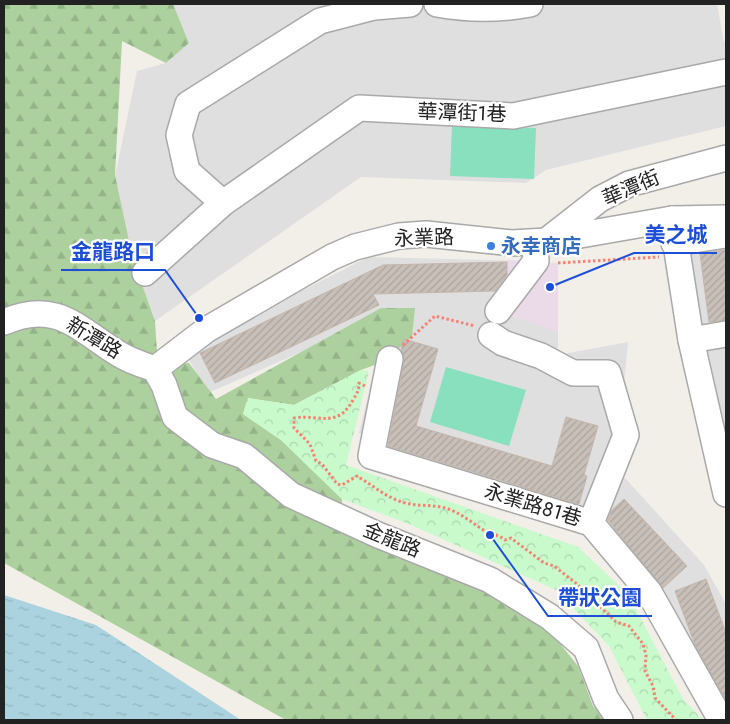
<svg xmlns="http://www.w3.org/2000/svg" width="730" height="724" font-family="Jost,'Noto Sans TC',sans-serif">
<defs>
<pattern id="forest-firs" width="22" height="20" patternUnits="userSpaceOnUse" patternTransform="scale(1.25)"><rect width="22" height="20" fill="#add19e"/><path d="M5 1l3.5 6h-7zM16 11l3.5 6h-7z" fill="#95b388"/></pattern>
<pattern id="park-crowns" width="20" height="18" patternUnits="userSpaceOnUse" patternTransform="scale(1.25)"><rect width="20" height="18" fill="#c8facc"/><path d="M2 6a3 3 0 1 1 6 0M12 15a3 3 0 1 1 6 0" fill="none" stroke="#acd6af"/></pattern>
<pattern id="water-ripples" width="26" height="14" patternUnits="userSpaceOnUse" patternTransform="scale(1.25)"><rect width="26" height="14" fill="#aad3df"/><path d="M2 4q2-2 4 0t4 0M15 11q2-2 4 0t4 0" fill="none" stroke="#92b5bf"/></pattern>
<pattern id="building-hatch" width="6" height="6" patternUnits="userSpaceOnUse" patternTransform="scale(1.25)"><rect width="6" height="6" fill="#c7bfb8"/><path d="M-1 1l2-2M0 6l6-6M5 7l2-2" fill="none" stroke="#aba49e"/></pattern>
</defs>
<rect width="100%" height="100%" fill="#f2efe9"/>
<g fill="#e0dfdf">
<polygon points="173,4 717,4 724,43 726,34 726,126 546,170 526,183 361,177 155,321 133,259 115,176 137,71 166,63 189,43"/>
<polygon points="726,231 726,454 677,239"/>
<polygon points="368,257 536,261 558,332 558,355 628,342 616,468 704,565 726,604 726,714 601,519 359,433 388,314 208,393 184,351"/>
</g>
<polygon fill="#ebdbe8" points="507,260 558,263 558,332 498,311"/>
<polygon fill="url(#forest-firs)" points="4,4 173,4 189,43 166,63 122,41 115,175 133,259 155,321 160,400 167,364 189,363 216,399 381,308 415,308 412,337 383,362 361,370 294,405 248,398 243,414 281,440 342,499 342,509 537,615 578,666 593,706 608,720 286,720 4,563"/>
<polygon fill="url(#park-crowns)" points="361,370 369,371 346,465 578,547 628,594 683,699 703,720 647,720 609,646 556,590 409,524 342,499 281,440 243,414 248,398 294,405"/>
<g fill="#88e0be">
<polygon points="452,124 536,128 534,179 450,176"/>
<polygon points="446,367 526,390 509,446 430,422"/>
</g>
<polygon fill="url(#water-ripples)" points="4,595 96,625 241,720 4,720"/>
<g fill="url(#building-hatch)" stroke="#c4b6ab">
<polygon points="726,250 726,320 709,322 700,254"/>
<polygon points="507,262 507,275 495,291 373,294 379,305 215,383 200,353 383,265"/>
<polygon points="404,339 438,349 416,426 552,466 566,417 598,426 584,475 587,476 579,504 388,446 404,362 401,350"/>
<polygon points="624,499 687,566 663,588 608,520 612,510"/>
<polygon points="706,579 726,633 726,700 695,645 675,591"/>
</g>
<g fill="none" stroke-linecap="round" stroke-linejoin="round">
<defs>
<g id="minor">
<path d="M437,4C470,10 498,10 530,4"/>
<polyline points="223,203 187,171 179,135 188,104 320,21 374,7 410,4"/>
<polyline points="672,219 691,340 726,494"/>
<polyline points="550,238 600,199 629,184 726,158"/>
<polyline points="674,243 726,235"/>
<polyline points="145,273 223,203 359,108 513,116 726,72"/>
<polyline points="498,311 536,261 535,242"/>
<path d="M4,322C57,299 78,329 119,354C130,361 143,365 155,369"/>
<polyline points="491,335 503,343 541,356 573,373 608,373 626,435 591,523"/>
<polyline points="691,340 726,334"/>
<polyline points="390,359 371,456 591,523 649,592 721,720"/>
<polyline points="155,369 206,330 332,257 355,247 399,236 426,234 512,243 546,241 672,219 726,218"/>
<polyline points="155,369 164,385 175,417 212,445 244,456 291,495 378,535 490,580 550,617 586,648 606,699 620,720"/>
</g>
</defs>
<use href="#minor" stroke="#a9a9a9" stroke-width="28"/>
<g stroke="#fa8072" stroke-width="3" stroke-dasharray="2.5 2.5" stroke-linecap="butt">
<polyline points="558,263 659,257"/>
<polyline points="403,345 435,316 475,326"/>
<path d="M365,386L359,383C359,391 357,393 353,400C337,429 320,414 294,418V428L310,444L316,461L322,464L337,484L342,485L357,476C371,484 383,495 399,501C414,507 430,504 445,508C460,512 472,523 485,531C492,535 498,534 505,540L511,538L544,563L554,566L577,584L616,622L629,626L643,644L646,655L645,671L653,686L655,698L676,720"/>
</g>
<use href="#minor" stroke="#fff" stroke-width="25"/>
</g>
<circle fill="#3f7fe0" stroke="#fff" stroke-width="2" cx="491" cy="246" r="5"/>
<g text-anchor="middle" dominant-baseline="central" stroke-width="4.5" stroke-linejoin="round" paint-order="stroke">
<g font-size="20" fill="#222" stroke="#fff">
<text transform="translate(462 113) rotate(2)">華潭街1巷</text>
<text transform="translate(631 188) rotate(-23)">華潭街</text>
<text transform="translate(424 238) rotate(-2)">永業路</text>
<text transform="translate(94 338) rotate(31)">新潭路</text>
<text transform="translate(533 505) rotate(17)">永業路81巷</text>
<text transform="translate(392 540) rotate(22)">金龍路</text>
</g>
<g font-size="20" font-weight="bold" fill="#366cbe" stroke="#fff" text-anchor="start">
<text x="501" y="246">永幸商店</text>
</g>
</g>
<path fill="none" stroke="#1d4ed8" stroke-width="2" d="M550 287L634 253H717M199 318L165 270H61M490 535L548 616H652"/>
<g fill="#1d4ed8" stroke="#fff" stroke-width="2">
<circle cx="550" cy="287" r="5"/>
<circle cx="199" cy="318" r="5"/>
<circle cx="490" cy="535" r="5"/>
</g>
<g font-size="21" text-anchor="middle" font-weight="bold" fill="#1d4ed8" stroke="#fff" stroke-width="4.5" stroke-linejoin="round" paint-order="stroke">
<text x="676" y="242">美之城</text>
<text x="113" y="259">金龍路口</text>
<text x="600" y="605">帶狀公園</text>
</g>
<rect width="730" height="724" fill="none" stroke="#222222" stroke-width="10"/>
</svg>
